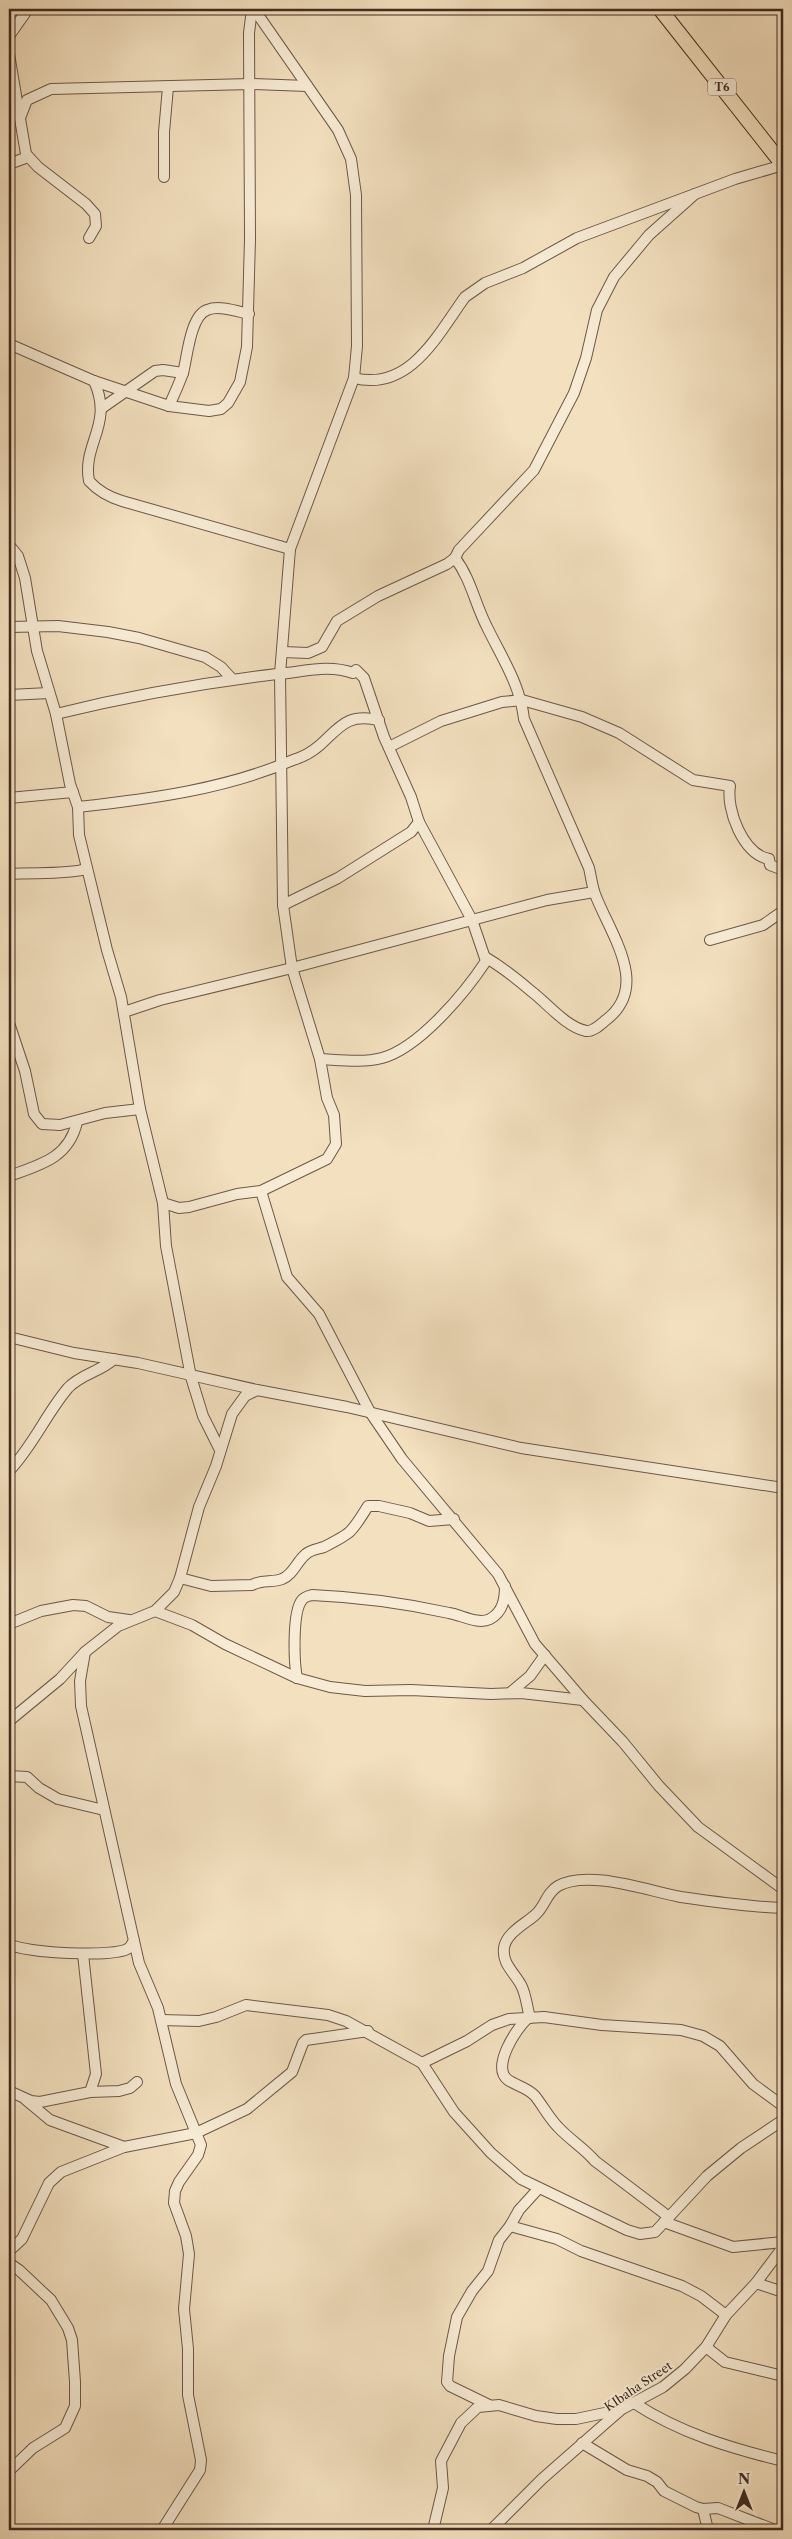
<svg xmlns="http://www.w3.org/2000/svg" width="792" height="2539" font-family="'Libre Caslon Text',serif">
<rect width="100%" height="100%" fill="#f3e0bf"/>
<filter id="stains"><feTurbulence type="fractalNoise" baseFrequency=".004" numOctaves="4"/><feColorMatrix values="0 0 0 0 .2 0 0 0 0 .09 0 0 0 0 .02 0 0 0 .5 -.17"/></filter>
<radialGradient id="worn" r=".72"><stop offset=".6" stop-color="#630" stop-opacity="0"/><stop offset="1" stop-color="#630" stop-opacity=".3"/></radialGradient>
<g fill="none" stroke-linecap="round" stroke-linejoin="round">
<defs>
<g id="minor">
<polyline points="9,36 28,9"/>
<polyline points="9,54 26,154 38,167 86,204 95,214 96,226 89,238"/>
<polyline points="20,118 27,100 51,89 251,84 307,86"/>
<polyline points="9,164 28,157"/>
<polyline points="164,177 164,132 168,87"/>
<polyline points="9,344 94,381 169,406 209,411 221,409 228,403 240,382 247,347 250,239 249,33 252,9"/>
<path d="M354,378C410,392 438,334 465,297L485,283L523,268L577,238L735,179L783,165"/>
<path d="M94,381C114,425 82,443 89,481C99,492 109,497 122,501L290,549"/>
<path d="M169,406C174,395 179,384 183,373C187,359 190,316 207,310C219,305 236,311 249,314"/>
<polyline points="102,408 155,371 163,370 183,373"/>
<polyline points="9,545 18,556 25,578 37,651 56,714 70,784 78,807 79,835 107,950 121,997 140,1109 163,1203 166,1246 191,1377 203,1416 220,1450"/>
<path d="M455,558C471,579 475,604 487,627C502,658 520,684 524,719L589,868C591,876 592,886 595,894C610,934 651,986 606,1020C601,1024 593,1032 586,1031C566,1027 547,1003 531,991C517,979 502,967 485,957"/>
<polyline points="9,627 58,626 108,632 139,638 205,657 221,667 232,679"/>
<polyline points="283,652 308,653 322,647 337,621 378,596 447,564 455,558 459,550 534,470 574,393 586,358 597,310 614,277 649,235 695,194"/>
<polyline points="9,695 49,693"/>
<path d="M56,714C129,696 202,683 277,674C304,672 327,664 353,673L356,670L364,678L384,737L411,797L419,822L472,920L486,961C465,993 419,1048 382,1058C363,1063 340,1060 320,1059"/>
<path d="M389,747L441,721L502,702L522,700L582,717L619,733L693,780L730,786C726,810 743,854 769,859L770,865L783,870"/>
<polyline points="9,798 73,792"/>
<path d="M78,807C151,799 226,789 293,760C303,757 312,752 320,745C340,727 347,713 379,720"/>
<path d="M9,874C35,872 63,875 87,869"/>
<polyline points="283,905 338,878 411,832 419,822"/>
<polyline points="710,940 763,925 783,911"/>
<polyline points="124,1012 160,1000 292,968 547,900 594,892"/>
<polyline points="9,1023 25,1071 34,1114 42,1124 60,1125 105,1113 140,1109"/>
<path d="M9,1176C40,1165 69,1158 77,1122"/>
<polyline points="261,1191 287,1277 319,1314 370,1412 402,1459 498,1574 535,1644 583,1700 623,1742 659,1786 698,1827 783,1889"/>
<polyline points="163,1203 179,1208 189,1207 237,1194 261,1191 327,1159 336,1144 334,1115 327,1098 320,1059 292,968 283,905 280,674 290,549 354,378 357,346 356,195 351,159 338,130 254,9"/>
<polyline points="9,1337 74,1353 138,1363 257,1390 347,1407 521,1448 783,1488"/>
<path d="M9,1471C33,1446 46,1414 68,1388C81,1374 100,1372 114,1359"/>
<path d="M180,1578L211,1586L252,1585C262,1579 272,1583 282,1579C293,1575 297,1561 306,1554C310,1550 318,1549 324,1547C353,1532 351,1533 368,1506H379L410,1513L429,1521L454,1519"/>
<polyline points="155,1611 192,1625 225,1644 297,1678 330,1687 365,1691 411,1690 491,1694 521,1693 583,1700"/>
<polyline points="9,1624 41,1611 73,1605 86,1606 108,1617 129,1620"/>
<polyline points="85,1652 80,1681 81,1706 132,1932 139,1963 158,2008 176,2084 201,2145 198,2155 179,2182 175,2191 174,2203 186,2236 189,2254 184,2309 188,2349 188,2395 201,2460 200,2470 162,2530"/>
<path d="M297,1678C294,1663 292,1612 302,1600C304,1597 308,1596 312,1595C358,1597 404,1603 449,1613C462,1615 478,1625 490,1619C503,1612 505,1599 505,1586"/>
<polyline points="511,1692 530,1676 545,1655"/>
<polyline points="9,1721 60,1679 85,1652 118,1626 155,1611 174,1592 180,1578 199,1507 216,1466 232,1414 245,1396 257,1390"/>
<polyline points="9,1776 27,1777 39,1788 58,1799 104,1810"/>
<path d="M9,1944C23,1953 116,1958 129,1948C131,1946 132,1943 134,1941"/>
<polyline points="83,1954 96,2074 90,2092"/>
<path d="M530,2018C527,2007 526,1994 521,1985C514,1972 502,1964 504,1948C506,1933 525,1924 535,1915C545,1907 546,1893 558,1886C588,1869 648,1891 681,1897C715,1902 749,1907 783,1908"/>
<path d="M527,2019C516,2029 491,2067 508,2080C517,2086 528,2088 535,2096C543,2106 549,2118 558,2127C570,2140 584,2148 595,2161L669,2217"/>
<polyline points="161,2020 199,2021 216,2017 246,2005 328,2015 346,2021 422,2063 454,2112 491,2153 521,2179 627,2230 640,2234 655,2232 707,2176 741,2148 783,2120"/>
<polyline points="422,2063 467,2041 492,2025 509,2019 544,2017 602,2025 681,2030 703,2036 720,2046 753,2084 783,2106"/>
<polyline points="9,2091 31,2101 40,2102 90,2092 119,2091 130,2088 137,2082"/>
<polyline points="26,2100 50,2120 124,2147"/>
<polyline points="664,2222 733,2247 783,2242"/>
<polyline points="510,2226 557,2239 581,2251 682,2286 701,2296 726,2315"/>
<polyline points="9,2251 22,2239 49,2183 61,2172 124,2147 196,2133 247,2109 292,2072 303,2043 306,2040 368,2031"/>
<polyline points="9,2263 19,2270 51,2300 68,2328 72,2340 75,2382 75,2406 65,2428 33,2448 9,2471"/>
<polyline points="756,2283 783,2292"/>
<polyline points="706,2347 725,2362 783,2376"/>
<path d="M634,2403C680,2433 730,2448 783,2461"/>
<polyline points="489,2405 450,2386 447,2382 449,2356 457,2317 472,2291 488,2271 499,2240 510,2226 519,2210 539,2188"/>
<polyline points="582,2443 627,2470 647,2476 657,2482 664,2491 696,2507 703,2509 718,2508 775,2530"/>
<polyline points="703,2509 708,2530"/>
<polyline points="433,2530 443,2488 441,2461 461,2423 478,2407 499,2405 536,2416 557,2419 576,2419 619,2410"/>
<polyline points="491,2530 542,2479 608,2421 622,2409 663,2387 685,2369 706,2347 726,2315 756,2283 783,2247"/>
</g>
<polyline id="highway" points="660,9 783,165"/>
</defs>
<use href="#minor" stroke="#6d5848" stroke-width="12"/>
<use href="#highway" stroke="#402b20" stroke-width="16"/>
<use href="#minor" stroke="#f7ebd5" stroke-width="10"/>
<use href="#highway" stroke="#f3e0bf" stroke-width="14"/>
</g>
<g text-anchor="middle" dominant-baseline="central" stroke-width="4" stroke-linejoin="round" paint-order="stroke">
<rect fill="#f7ebd5" stroke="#776556" stroke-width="1" x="708" y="78.5" width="28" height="17" rx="4"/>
<g font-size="11" font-weight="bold" fill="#402b20">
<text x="722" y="87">T6</text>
</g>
<g font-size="12" fill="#402b20" stroke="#f7ebd5">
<text transform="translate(638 2386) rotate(-34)">KIbaha Street</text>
</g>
</g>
<rect width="792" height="2539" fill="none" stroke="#f3e0bf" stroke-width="30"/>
<rect x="10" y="10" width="772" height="2519" fill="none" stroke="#402b20" stroke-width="2.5"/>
<rect x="15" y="15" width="762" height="2509" fill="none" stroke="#402b20"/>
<g transform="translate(744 2492)" stroke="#f7ebd5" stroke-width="4" paint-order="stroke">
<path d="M0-4L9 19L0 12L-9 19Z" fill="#402b20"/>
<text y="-8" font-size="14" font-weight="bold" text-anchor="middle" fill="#402b20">N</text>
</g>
<rect width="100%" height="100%" filter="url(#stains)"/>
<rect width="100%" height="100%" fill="url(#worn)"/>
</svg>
